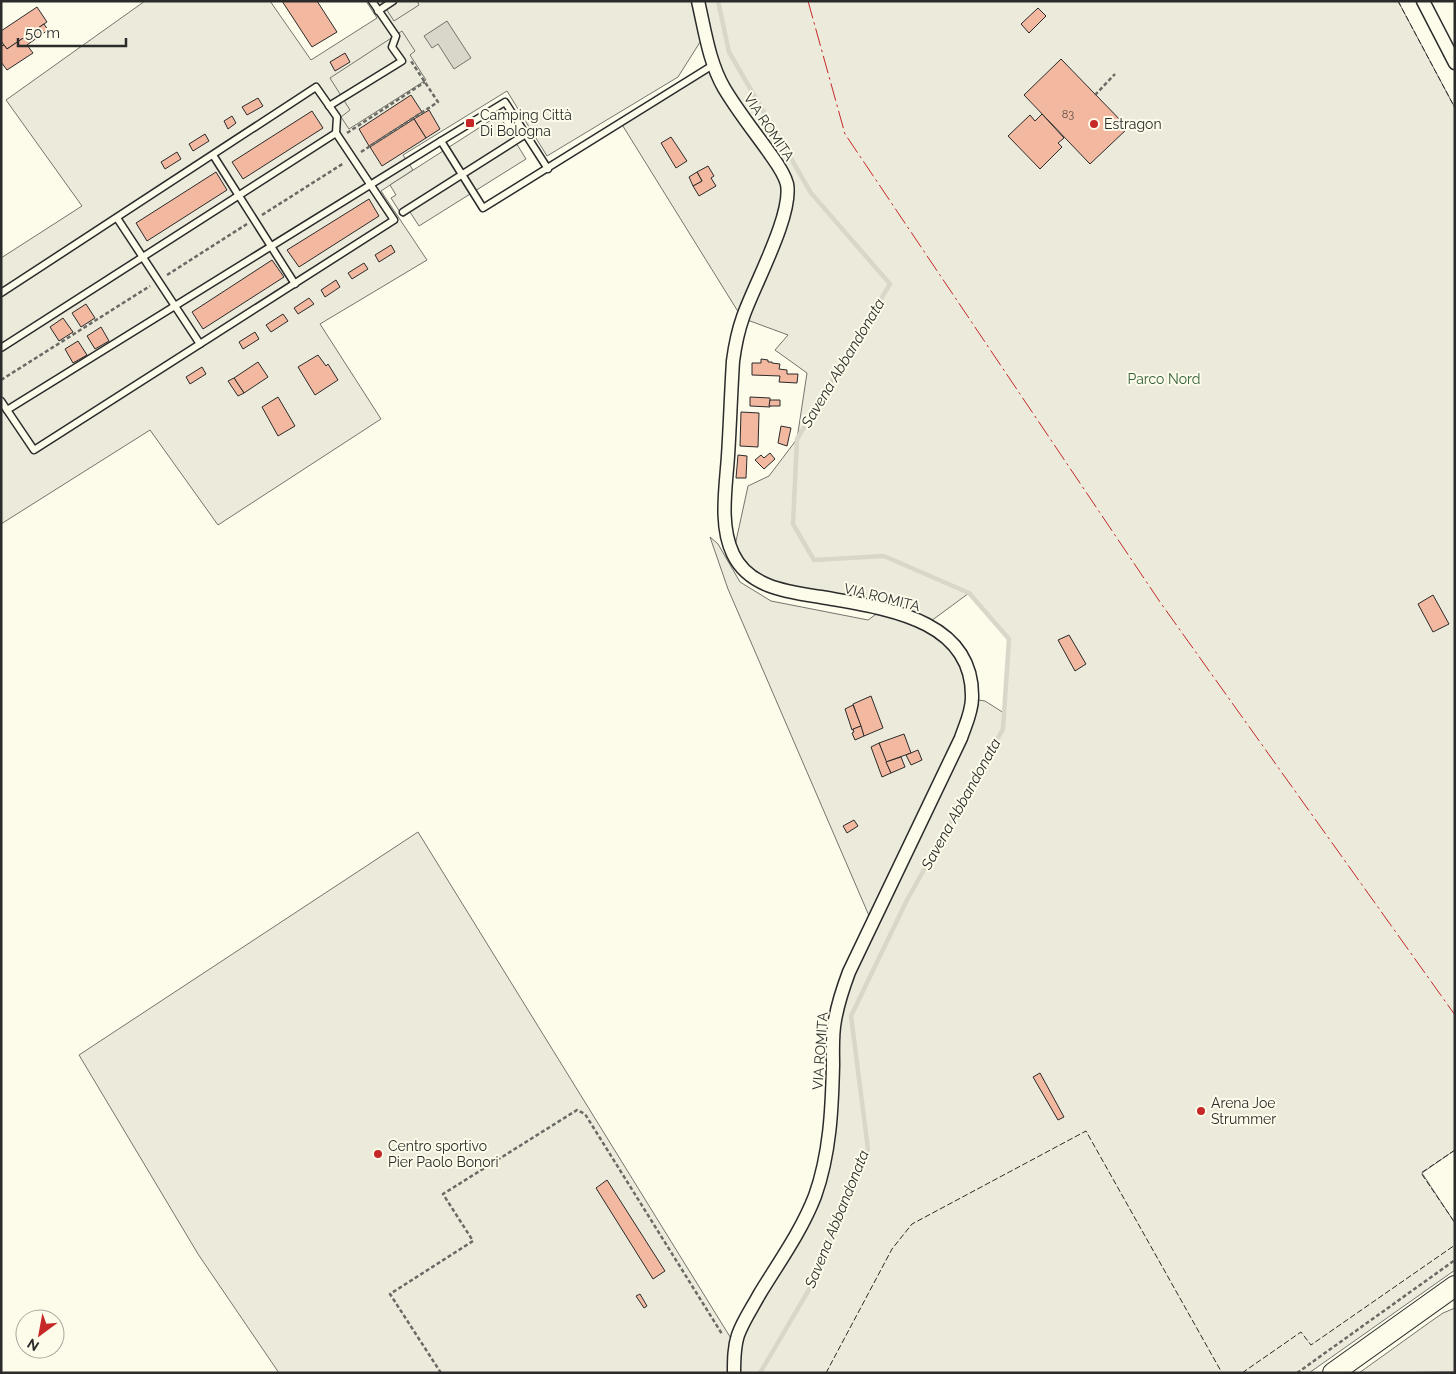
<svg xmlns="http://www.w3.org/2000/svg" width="1456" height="1374" font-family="Raleway,sans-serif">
<rect width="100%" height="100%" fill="#fdfbea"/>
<g fill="#ecebdb" stroke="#74746e" fill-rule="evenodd">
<polygon points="145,1 270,1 311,60 377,18 366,1 692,1 702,39 678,77 547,156 507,91 403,155 413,170 381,191 427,260 320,324 381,419 218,525 150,430 1,524 1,258 82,206 6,100"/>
<path d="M698,1H1398L1455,108V1150L1422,1173L1455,1223V1270L1309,1373H279L198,1254L79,1055L418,832L732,1340L770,1277L823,1169L833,1041L870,918L728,589L710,537L718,544L740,582L771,601L868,620L882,610L779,590L733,555L748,486L769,476L797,439L807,373L775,350L788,335L742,318L621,123L713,65ZM969,593L1009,639L1004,713L985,701L972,699L960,653L927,624Z"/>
<polygon points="1455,1308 1455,1372 1359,1373 1430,1322 1443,1313"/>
</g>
<g fill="#eceadb" stroke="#74746e">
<polygon points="381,1 417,1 419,5 394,21"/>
<polygon points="402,31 415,51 410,55 426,80 349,129 341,117 350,110 330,78"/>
<polygon points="499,115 526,159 419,226 410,212 403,217 391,198 396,195 390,185"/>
</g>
<polygon fill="#d8d7c9" stroke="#74746e" points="447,21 471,58 454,69 438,44 432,48 424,36"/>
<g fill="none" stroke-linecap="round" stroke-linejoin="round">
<polyline stroke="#d8d7c9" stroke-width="4.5" points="718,1 729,52 811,193 890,284 797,439 793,524 814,560 884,556 969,593 1009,639 1003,729 907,900 851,1016 868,1149 814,1281 760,1373"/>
</g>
<g fill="#f2b8a0" stroke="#2b2b2b">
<polygon points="282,1 317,1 337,32 312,47"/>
<polygon points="37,7 47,22 7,49 1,41 1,31"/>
<polygon points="1038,8 1046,16 1029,33 1021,24"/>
<polygon points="44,24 48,30 27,45 33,53 7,70 1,62 1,46 4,45 7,49"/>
<polygon points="345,53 350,62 335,71 330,62"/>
<polygon points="1061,59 1128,128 1090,164 1024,95"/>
<polygon points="411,95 422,112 369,146 359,129"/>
<polygon points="258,98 263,106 247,115 242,107"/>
<polygon points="429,110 440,129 426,138 414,119"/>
<polygon points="312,111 323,128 243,179 232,162"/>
<polygon points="1042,114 1064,138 1058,143 1062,147 1040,169 1008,136 1030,115 1035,121"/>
<polygon points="232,116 236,123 228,129 224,121"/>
<polygon points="414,119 426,138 382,166 370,147"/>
<polygon points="205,134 209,141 193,151 189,144"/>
<polygon points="671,137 687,161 676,168 661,143"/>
<polygon points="177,152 181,159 165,169 161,162"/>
<polygon points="708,166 714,176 711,178 716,186 699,196 693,186 702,181 697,172"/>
<polygon points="216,172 227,190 147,241 136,223"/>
<polygon points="697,172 702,181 693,186 689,177"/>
<polygon points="369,199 379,216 299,267 287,250"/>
<polygon points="391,245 395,252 379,262 375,255"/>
<polygon points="272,260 284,277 203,329 192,312"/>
<polygon points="364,263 368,269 352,279 348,273"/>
<polygon points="336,280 340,287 325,297 321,290"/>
<polygon points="309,298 314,304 298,314 294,308"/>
<polygon points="86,304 95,318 81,327 72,313"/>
<polygon points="283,314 288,321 271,332 266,325"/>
<polygon points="63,318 73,332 59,341 50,327"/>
<polygon points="101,327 109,341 95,349 87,336"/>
<polygon points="255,332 259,339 243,349 239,342"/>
<polygon points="78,341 87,355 73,363 65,349"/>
<polygon points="318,355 326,366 328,364 338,380 315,395 298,367"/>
<polygon points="761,359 768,360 768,362 772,362 772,363 780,364 779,369 787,370 787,374 798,374 797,383 779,382 780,376 752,375 752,363 761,363"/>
<polygon points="258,362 268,377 244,393 234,378"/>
<polygon points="202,367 206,374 190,384 186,377"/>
<polygon points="234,378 244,393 238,396 228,381"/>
<polygon points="278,397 295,426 278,436 262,407"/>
<polygon points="750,397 770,398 770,407 750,406"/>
<polygon points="770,400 780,400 780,406 769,406"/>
<polygon points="741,412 759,413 758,447 740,446"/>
<polygon points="781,426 791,428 787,446 778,443"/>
<polygon points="770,453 775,459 764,469 755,460 761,455 764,458"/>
<polygon points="738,455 747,456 746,478 736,478"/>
<polygon points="1433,595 1449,624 1433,632 1418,604"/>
<polygon points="1069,635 1086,664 1075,671 1058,640"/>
<polygon points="871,696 883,728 864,736 853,704"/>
<polygon points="853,705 861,726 852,730 845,709"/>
<polygon points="861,726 864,736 855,740 852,733 854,732 853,729"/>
<polygon points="904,734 911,753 886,762 879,743"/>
<polygon points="879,743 891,773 882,777 871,747"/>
<polygon points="918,750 922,760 911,765 906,755"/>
<polygon points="901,757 905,767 891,773 886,762"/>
<polygon points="854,820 858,826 847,833 843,826"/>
<polygon points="1040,1073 1064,1117 1058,1120 1033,1077"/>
<polygon points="607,1180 665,1271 653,1279 596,1188"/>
<polygon points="640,1294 647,1306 644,1308 636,1296"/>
</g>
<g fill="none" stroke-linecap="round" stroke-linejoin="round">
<defs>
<g id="service">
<polyline points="378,11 393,1"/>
<polyline points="329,106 402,61 392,47 396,36 372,1"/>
<polyline points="213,155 295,284"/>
<polyline points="548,169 505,102 441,141 483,208 713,65"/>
<polyline points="403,212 526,134"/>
<polyline points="117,218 200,344"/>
<polyline points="1,293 316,87 337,117 336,133"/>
<polyline points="1,348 336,133 394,220 34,450 7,410"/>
<polyline points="1,401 7,410 441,141"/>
</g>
<g id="minor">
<path d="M698,1C705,31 709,62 724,88C737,110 753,130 768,151C775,161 784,172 787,184C793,215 754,285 743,317C738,331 735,346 733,361C731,393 730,425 728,456C726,487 719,525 733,554C749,588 789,592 821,597C881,608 974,617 972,698C972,712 965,726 961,738L849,972C843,988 838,1003 835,1020C832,1035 833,1050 833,1065C832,1109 830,1154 815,1196C801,1232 779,1262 759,1295C752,1308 743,1321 738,1335C734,1347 734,1360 734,1373"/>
<polyline points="1423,1 1455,63"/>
</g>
<polyline id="primary" points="1333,1373 1455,1286"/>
</defs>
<use href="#service" stroke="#2b2b2b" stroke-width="9"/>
<use href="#minor" stroke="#2b2b2b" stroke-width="15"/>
<use href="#primary" stroke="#2b2b2b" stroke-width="22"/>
<g stroke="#6a6964" stroke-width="2.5" stroke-dasharray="4 2.5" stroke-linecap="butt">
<polyline points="1095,95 1115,74"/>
<polyline points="347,133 425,82"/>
<polyline points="361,152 438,102 411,61"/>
<polyline points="262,215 344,163"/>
<polyline points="167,275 247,224"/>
<polyline points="1,380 150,286"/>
<polyline points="441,1373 390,1294 473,1241 443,1194 577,1110 585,1114 722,1334"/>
<polyline points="1297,1373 1455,1260"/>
</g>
<use href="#service" stroke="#fdfbea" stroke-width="6"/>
<use href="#minor" stroke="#fdfbea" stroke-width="12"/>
<use href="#primary" stroke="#fdfbea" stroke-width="20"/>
<g stroke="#2b2b2b" stroke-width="1" stroke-dasharray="6 2.5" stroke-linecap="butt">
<polyline points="1398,1 1455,108"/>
<polyline points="1455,1150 1421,1173 1455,1223"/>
<polyline points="826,1373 892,1249 912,1224 1086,1131 1222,1373"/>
<polyline points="1242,1373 1301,1332 1311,1345 1455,1245"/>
<polyline points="1453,1373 1455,1372"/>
</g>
<polyline stroke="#c62828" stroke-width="1" stroke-dasharray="18 4 2.5 4" stroke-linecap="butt" points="808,1 845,134 1160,602 1455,1015"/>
</g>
<g fill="#c62828" stroke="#fdfbea" stroke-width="2">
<rect x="465" y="118" width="10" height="10" rx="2.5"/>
<circle cx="1094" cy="124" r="5"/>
<circle cx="1201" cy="1111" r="5"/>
<circle cx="378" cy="1154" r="5"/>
</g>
<g text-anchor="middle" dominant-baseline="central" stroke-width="4" stroke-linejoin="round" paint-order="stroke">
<g font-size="11" fill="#5d4e48">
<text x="1068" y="114">83</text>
</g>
<g font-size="14" fill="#2b2b2b" stroke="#fdfbea" text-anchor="start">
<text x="480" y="115">Camping Città<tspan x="480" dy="16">Di Bologna</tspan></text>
<text x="1104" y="124">Estragon</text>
<text x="1211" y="1103">Arena Joe<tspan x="1211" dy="16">Strummer</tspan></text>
<text x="388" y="1146">Centro sportivo<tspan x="388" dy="16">Pier Paolo Bonori</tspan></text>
</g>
<g font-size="14" fill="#2b2b2b" stroke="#fdfbea">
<text transform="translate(769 127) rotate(56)">VIA ROMITA</text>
<text transform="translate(882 597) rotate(14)">VIA ROMITA</text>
<text transform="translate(820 1051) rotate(-86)">VIA ROMITA</text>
</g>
<g font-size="14" fill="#34623c" stroke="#fdfbea">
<text x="1164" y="379">Parco Nord</text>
</g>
<g font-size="15" font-style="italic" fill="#2b2b2b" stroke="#fdfbea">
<text transform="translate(843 363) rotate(-59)">Savena Abbandonata</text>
<text transform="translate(961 804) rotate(-61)">Savena Abbandonata</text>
<text transform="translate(837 1219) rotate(-68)">Savena Abbandonata</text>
</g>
</g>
<rect width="1456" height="1374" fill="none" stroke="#2b2b2b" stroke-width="5"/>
<g transform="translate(40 1334) rotate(212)"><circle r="24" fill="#fdfbea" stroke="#a9a89e"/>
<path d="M0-4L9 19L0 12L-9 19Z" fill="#c62828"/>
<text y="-8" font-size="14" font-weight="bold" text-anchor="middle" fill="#2b2b2b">N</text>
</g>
<path d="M18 38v8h108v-8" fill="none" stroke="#2b2b2b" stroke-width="2.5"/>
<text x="25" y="38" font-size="15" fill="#2b2b2b" stroke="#fdfbea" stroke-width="4" paint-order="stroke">50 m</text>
</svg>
